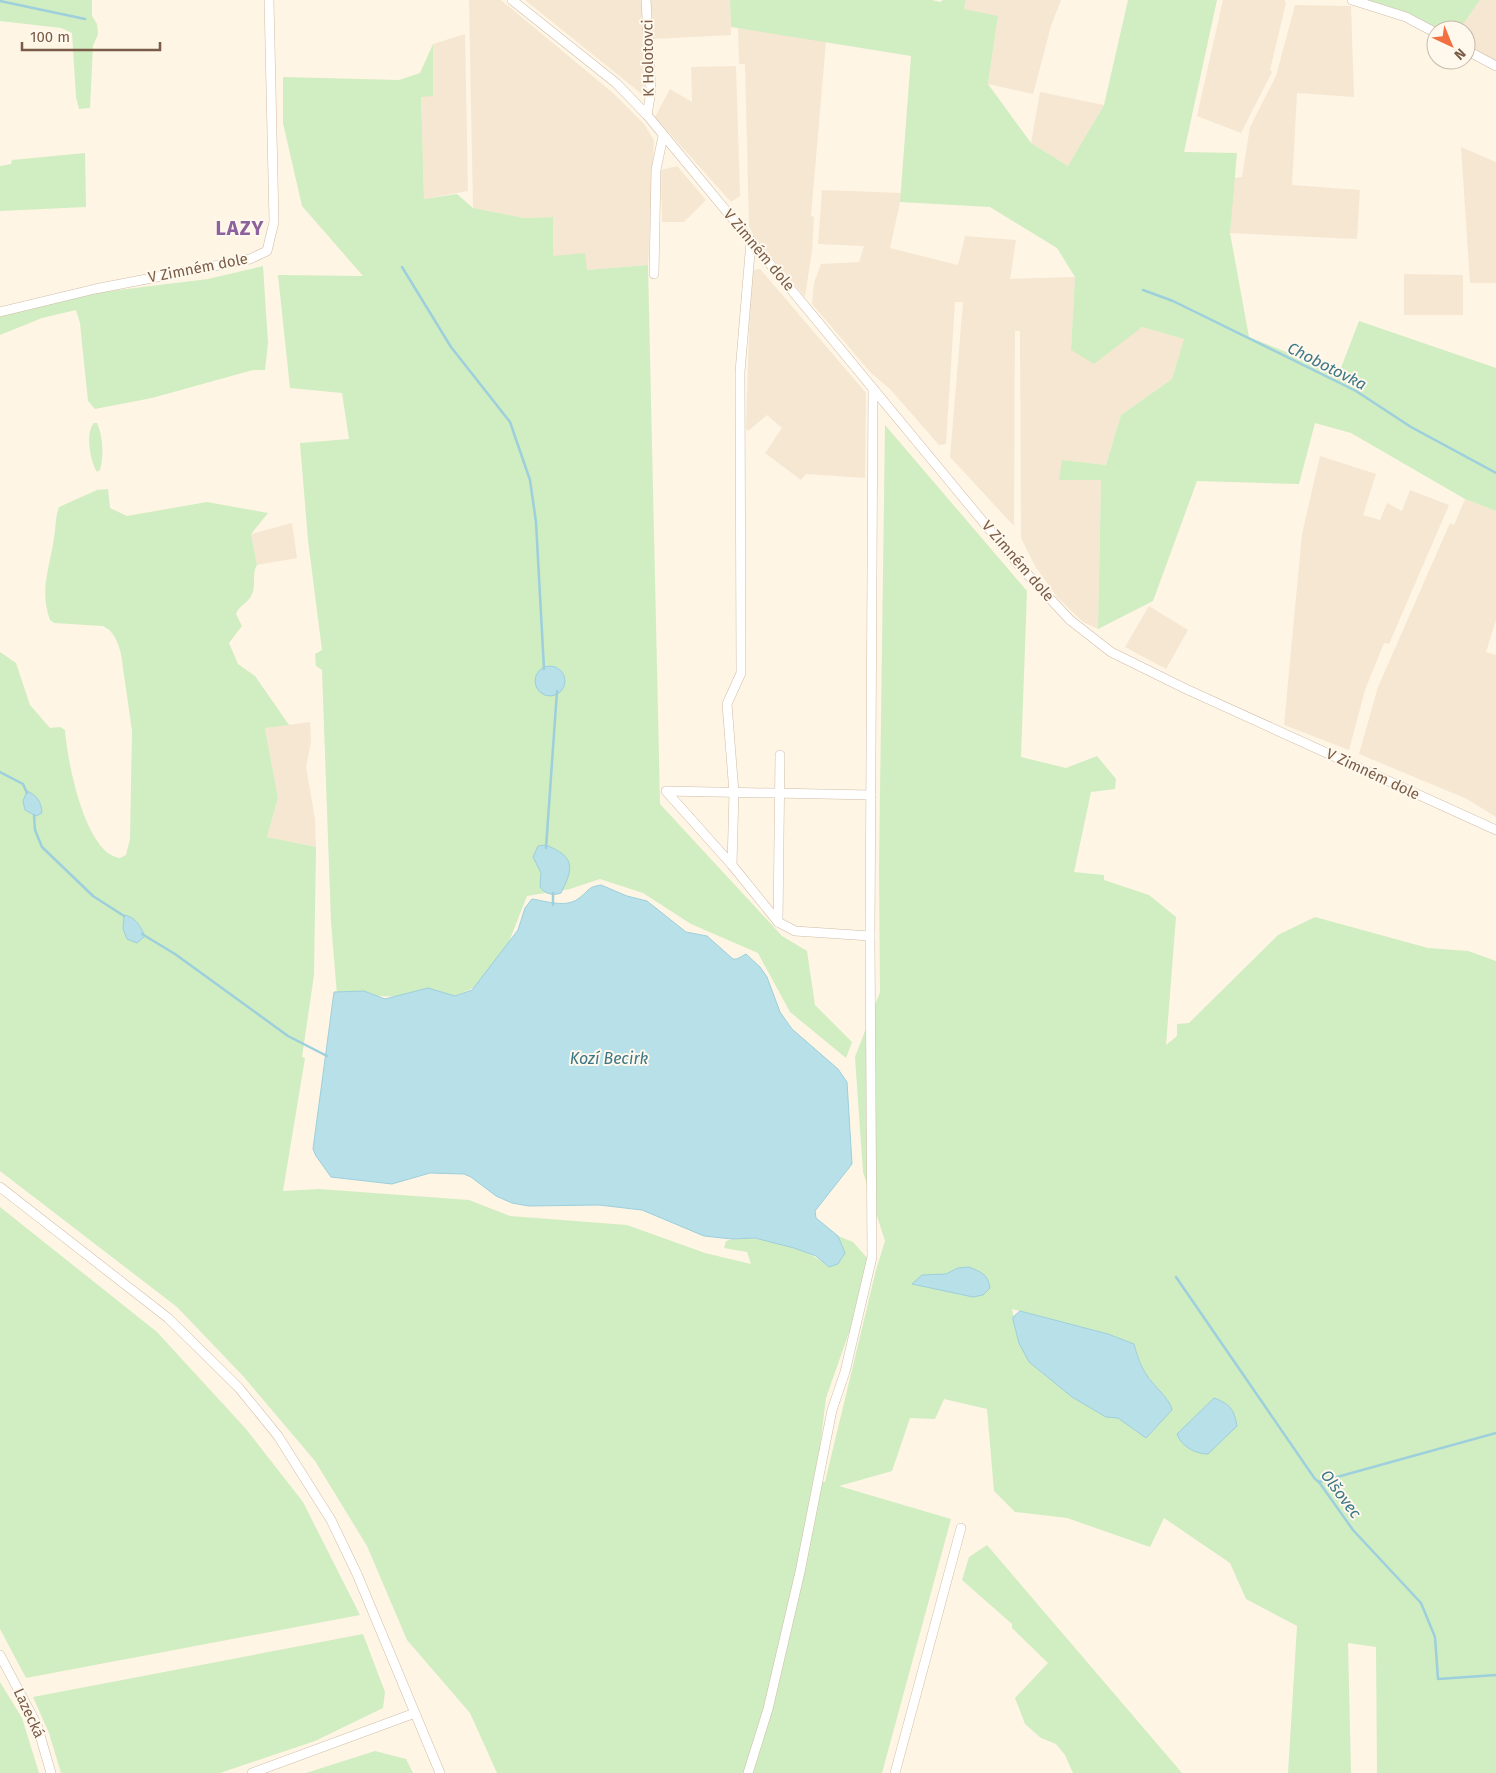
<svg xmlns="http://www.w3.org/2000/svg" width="1496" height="1773" font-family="'Fira Sans',sans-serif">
<rect width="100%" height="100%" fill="#fef5e4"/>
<g fill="#f6e7d2">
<polygon points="469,0 501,0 613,93 644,124 654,140 648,265 586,270 553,256 552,217 524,218 473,208"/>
<polygon points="525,0 642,0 645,93 643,95"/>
<polygon points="650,0 730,0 731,35 653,39"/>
<polygon points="966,0 1061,0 1051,26 1033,94 988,84 998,17 964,9"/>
<polygon points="1223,0 1285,0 1286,3 1270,70 1272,72 1241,133 1197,116"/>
<polygon points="1480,0 1496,0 1496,60 1466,46 1466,30 1459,30"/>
<polygon points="1295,5 1351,6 1354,97 1297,93 1292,185 1360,190 1357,239 1230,233 1233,178 1242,177 1250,127 1276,76"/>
<polygon points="738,28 826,41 811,216 814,217 812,250 805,297 754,236 749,226 745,64 739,64"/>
<polygon points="465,34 468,191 424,199 421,96 433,95 433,44"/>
<polygon points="736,66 740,196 731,202 655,117 670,89 692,102 691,67"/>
<polygon points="1040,92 1104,105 1068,166 1031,143"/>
<polygon points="1461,147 1496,162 1496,283 1470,283"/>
<polygon points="677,166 706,200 684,222 662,222 661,170"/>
<polygon points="822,190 902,193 890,248 958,265 965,236 1016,240 1010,279 1075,277 1071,350 1142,327 1184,339 1172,379 1121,415 1106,465 1062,460 1101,480 1098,629 1083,622 1057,597 1035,566 1021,538 1020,331 1015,331 1014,526 950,457 963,302 955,302 946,444 939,445 890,389 871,373 812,304 814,283 821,264 859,262 864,246 818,244"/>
<polygon points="760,269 866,393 865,478 806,474 801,480 765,453 782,428 767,415 748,431 746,429 751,271"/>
<polygon points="1404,274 1463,275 1463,315 1404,315"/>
<polygon points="1320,456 1376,474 1363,515 1380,520 1387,503 1402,511 1410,490 1449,505 1389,644 1384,643 1365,690 1349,750 1284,725 1302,534"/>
<polygon points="1465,499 1496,511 1496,620 1486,652 1496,655 1496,817 1467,799 1359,754 1378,687 1450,523 1454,525"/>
<polygon points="292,523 297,558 257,565 251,534"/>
<polygon points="1149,606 1188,630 1166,669 1125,647"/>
<polygon points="310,722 311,742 306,767 315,819 316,847 267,837 278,798 265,728"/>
</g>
<g fill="#d1edc2" fill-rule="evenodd">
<polygon points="0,0 92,0 92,16 97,24 98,34 93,46 90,108 79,109 76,97 72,33 61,28 0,21"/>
<polygon points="730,0 932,0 940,2 943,0 966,0 964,9 998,16 988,84 1031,143 1068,166 1104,105 1128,0 1217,0 1184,152 1237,153 1230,233 1249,337 1339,373 1359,321 1496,368 1496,511 1465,499 1351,433 1315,423 1299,484 1197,481 1153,601 1098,629 1101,480 1059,480 1062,460 1106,465 1121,415 1172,379 1184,339 1142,327 1094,364 1071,350 1075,277 1057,248 990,207 900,202 911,56 731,27"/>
<polygon points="1360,0 1480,0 1459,30 1437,30"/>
<polygon points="433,44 433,96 421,97 424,199 457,194 473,208 524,218 553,217 553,256 585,253 587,270 648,265 660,804 782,936 807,951 815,1005 852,1042 846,1058 790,1012 758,953 691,924 643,893 600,879 570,889 527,896 503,957 477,986 451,998 337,995 331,922 322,670 316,666 315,654 322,650 308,540 300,443 349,439 342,393 290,388 278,275 363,276 302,206 283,123 283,77 399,80 420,73"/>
<polygon points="85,153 86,207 0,211 0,166 11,164 12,160"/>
<polygon points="263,266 268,343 265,370 253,370 152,398 95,409 88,401 80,323 76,310 42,318 0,335 0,316 94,293 208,279"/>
<path d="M94,423H97C103,436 104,456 100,470L97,472C90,461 85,432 94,423Z"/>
<path d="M885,425L1027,591L1021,757L1066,768L1097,756L1116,779L1115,789L1091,792L1074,872L1104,875V880L1149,895L1176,917L1166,1045L1177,1036V1024L1189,1023L1278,935L1315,917L1428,948L1468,951L1496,961V1773H1377L1376,1647L1348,1643L1351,1773H1288L1297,1626L1246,1599L1230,1563L1164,1518L1150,1547L1067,1518L1015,1512L994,1491L987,1409L944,1399L935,1419L910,1418L892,1471L839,1486L951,1519L882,1773H497L470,1713L407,1640L367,1546L315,1461L243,1376L177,1307L0,1171V652L16,663L30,705L50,728L60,727L65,730C67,760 85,854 120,858L126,855L130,839L132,731L121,654C118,642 114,631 103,626L54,623L50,620C39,590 50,567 54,538C56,528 55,518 59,507L97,490L108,489L110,508L127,516L207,502L268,513L251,534L257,565C251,574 257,587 251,596C247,604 239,605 236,614L242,626L229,643L238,664L255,676L289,725L265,728L278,798L267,837L316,847L314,975L302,1057L305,1058L283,1191L319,1189L469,1200L510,1216L627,1225L705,1253L751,1264L747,1252L724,1248L726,1241C756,1233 806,1246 829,1267L845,1253L838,1236L853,1242L868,1259L854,1318L826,1398L816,1480L825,1482L876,1270L885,1241L863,1172L855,1057L880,992L879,869ZM1012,1309L1108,1334L1134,1344C1137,1353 1140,1362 1144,1371C1151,1385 1169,1395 1172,1410L1146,1438L1118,1418L1072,1397L1029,1362L1018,1338Z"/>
<polygon points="0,1207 157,1332 246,1429 303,1502 360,1615 26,1678 0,1629"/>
<polygon points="987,1545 1182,1773 1073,1773 1065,1755 1056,1744 1041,1738 1025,1724 1015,1698 1048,1663 1012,1628 1012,1624 962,1580 969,1557"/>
<polygon points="363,1634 385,1692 383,1708 315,1741 220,1773 61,1773 49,1733 33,1697"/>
<polygon points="0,1682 22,1718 39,1773 0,1773"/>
<polygon points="375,1751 406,1759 413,1773 306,1773"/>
</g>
<g fill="#b7e0e9" stroke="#9dcfdc">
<circle cx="550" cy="681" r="15"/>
<path d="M27,791C38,796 41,802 42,813L36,816L25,810L23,801Z"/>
<path d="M546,845C575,857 574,867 561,893C553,896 545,894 540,887L541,873L533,857L538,846Z"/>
<path d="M601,885L627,896L647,901L686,932L707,936L733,959H737L746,954L760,967L767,977L780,1012L792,1029L838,1069L847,1082L852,1164L815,1211L816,1218L838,1236L845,1253L838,1264L829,1267L816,1256L794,1248L755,1238L732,1239L704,1236L642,1210L599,1205L529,1206L512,1203L496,1196L471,1177L464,1174L430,1173L392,1184L331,1177L316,1156L313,1149L334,992L364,991L385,999L428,988L455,996L472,990L518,930L525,908L532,899C546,901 565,908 578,899C589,891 587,887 601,885Z"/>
<path d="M124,915C136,917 140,926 145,936L137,943L127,939L123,929Z"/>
<path d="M969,1267C981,1272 988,1274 990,1288L983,1295L973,1297L912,1284L922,1275L946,1274L958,1268Z"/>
<path d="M1020,1311L1108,1334L1134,1344C1137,1354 1140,1365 1146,1374C1153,1386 1170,1398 1172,1410L1146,1438L1118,1418L1106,1417L1072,1397L1029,1362L1019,1343L1013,1320V1317Z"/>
<path d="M1214,1398C1230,1404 1234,1409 1237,1426L1208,1454C1195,1454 1181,1446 1177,1434Z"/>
</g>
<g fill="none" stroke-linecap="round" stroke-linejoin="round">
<g stroke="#9dcfdc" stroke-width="2.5">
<polyline points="0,1 85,19"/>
<polyline points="402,267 451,347 510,422 530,480 536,522 544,669"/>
<polyline points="1143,290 1173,301 1356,391 1411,427 1496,473"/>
<polyline points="0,772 23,784 27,793"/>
<polyline points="34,815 35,830 42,847 93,896 124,916"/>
<polyline points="546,848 557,691"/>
<polyline points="553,893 553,905"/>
<polyline points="142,934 175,954 288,1036 327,1056"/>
<polyline points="1176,1277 1315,1479 1319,1482 1353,1530 1421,1603 1435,1637 1438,1679 1496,1675"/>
<polyline points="1319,1482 1496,1433"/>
</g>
<defs>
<g id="minor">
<polyline points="512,0 616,83 647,115 1018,564 1070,620 1111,652 1186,689 1496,830"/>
<polyline points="646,0 651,91 647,115"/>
<polyline points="1352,0 1406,17 1436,33"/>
<polyline points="1466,50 1496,66"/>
<polyline points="751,241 740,372 741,673 727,704 734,793 732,865 778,922 795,931 870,936"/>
<polyline points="654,274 656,170 663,136"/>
<polyline points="0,312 95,289 250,259 267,251 274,222 269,0"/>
<polyline points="732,865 666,791 871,795"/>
<polyline points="778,922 780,755"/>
<polyline points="0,1187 168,1318 239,1388 278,1436 331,1520 357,1574 440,1773"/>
<polyline points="0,1655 37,1725 51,1773"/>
<polyline points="252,1773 415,1713"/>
<polyline points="748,1773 768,1709 800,1572 832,1410 845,1372 872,1257 870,936 873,389"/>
<polyline points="895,1773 961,1528"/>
</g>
</defs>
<use href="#minor" stroke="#d0bda9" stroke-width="10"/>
<use href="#minor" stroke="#fff" stroke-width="9"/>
</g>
<g text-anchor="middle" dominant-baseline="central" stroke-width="4" stroke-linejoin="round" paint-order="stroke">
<g font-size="15" fill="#795b47" stroke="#fff8ec">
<text transform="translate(648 58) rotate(-91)">K Holotovci</text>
<text transform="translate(759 250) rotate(50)">V Zimném dole</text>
<text transform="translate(198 268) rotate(-11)">V Zimném dole</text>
<text transform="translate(1018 561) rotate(49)">V Zimném dole</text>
<text transform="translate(1373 774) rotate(25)">V Zimném dole</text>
<text transform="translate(29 1713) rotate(65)">Lazecká</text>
</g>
<g font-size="16" font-style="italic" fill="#3c7787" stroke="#fff8ec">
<text transform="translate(1327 366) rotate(27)">Chobotovka</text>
<text x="609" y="1058">Kozí Becirk</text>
<text transform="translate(1341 1494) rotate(53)">Olšovec</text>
</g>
<g font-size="20" font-weight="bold" letter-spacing="1" fill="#8c639d" stroke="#fff8ec">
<text x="240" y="228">LAZY</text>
</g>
</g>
<g transform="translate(1451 45) rotate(136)"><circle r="24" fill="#fff8ec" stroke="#c9b9aa"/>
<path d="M0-4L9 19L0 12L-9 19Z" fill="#f16f41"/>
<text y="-8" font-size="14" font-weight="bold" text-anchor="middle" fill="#795b47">N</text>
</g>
<path d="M22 42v8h138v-8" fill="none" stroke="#795b47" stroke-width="2.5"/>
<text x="30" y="42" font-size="15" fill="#795b47" stroke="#fff8ec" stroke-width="4" paint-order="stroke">100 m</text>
</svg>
